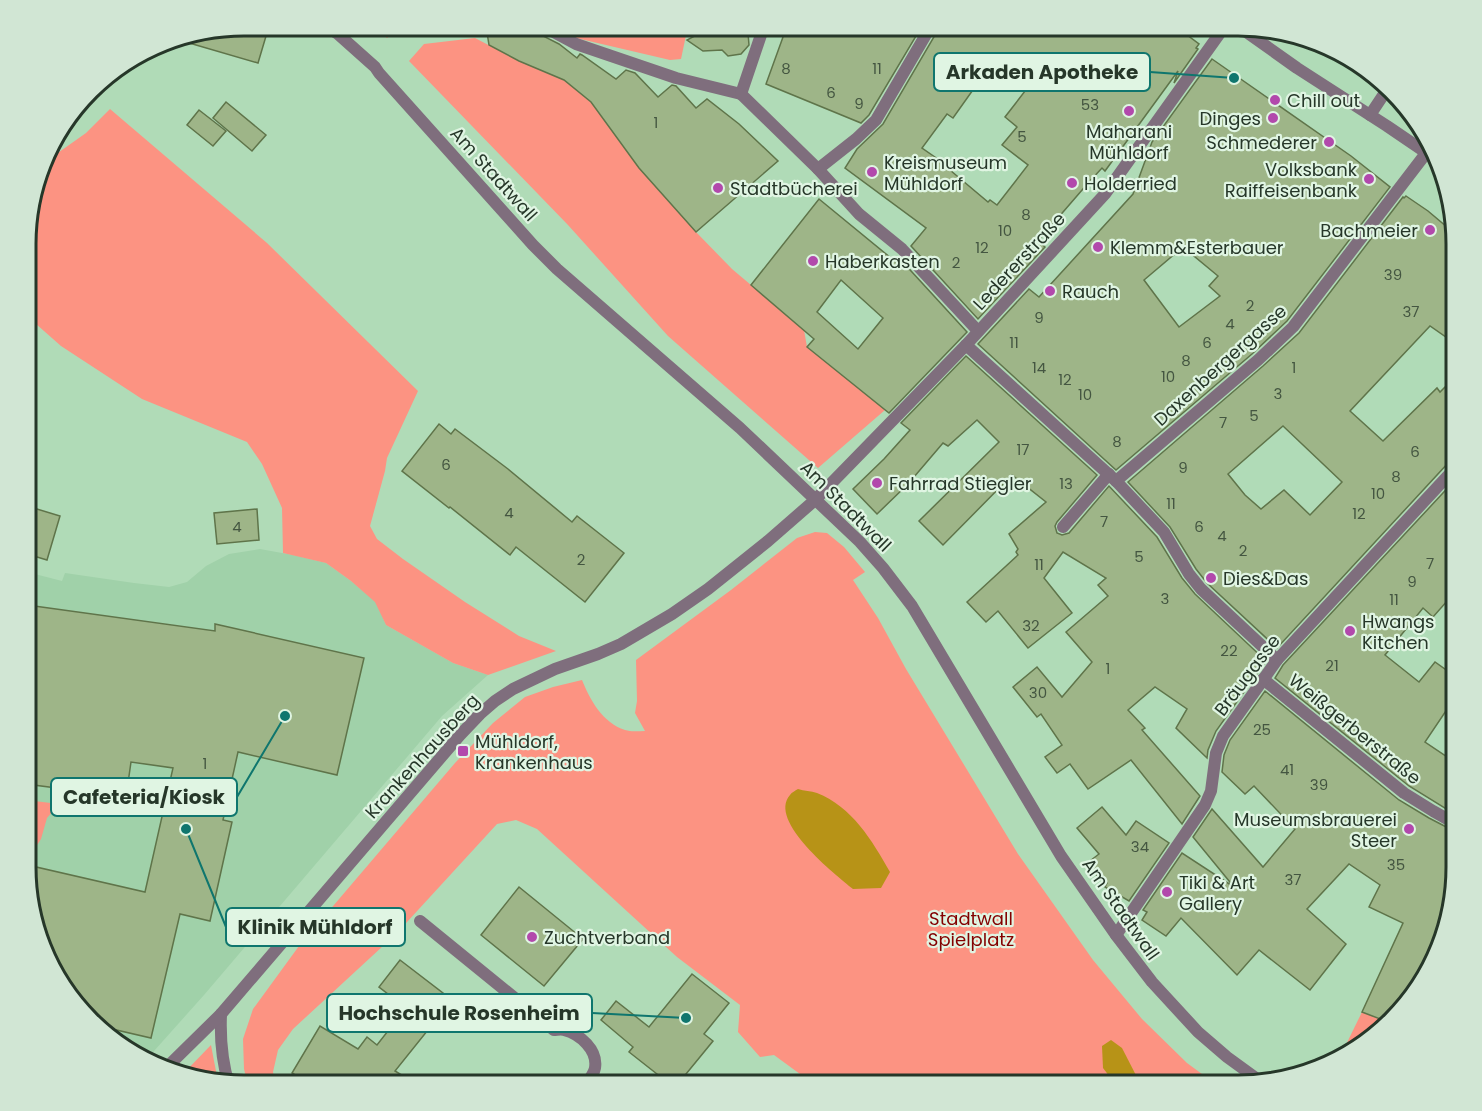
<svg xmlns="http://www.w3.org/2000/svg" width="1482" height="1111" font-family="Poppins,sans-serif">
<rect width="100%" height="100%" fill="#b0dbb7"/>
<polygon fill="#a0d1a9" points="260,549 293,555 326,563 351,581 376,602 386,625 453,663 488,675 442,716 204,995 146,1060 100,1032 48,964 26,882 27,572 62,581 65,573 134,583 169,587 187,582 206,566 229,554"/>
<g fill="#fc9382">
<polygon points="374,26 400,26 387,38"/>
<polygon points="552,26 688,26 681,59 670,60 576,38"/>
<polygon points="475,38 519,61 564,80 591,102 636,163 696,232 732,269 804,330 807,347 885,410 818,468 668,336 568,225 409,61 424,44"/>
<polygon points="110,109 267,243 418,391 387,458 385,471 370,526 377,539 403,559 465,602 519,636 556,651 488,675 453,663 386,625 375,602 351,581 326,563 283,553 282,508 262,464 247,442 142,399 61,346 27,316 27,215 45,162 86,133"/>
<path d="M815,532L827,533L844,547L865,572L853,580L878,618L906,669L1018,854L1093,960L1142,1019L1187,1063L1217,1085H815L774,1055L760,1057L738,1032L740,1005L677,957L537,829L516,820L497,824L396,934L293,1029L278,1050L273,1072L276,1085H248L244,1069L243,1039L253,1009L299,946L455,763L493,723L525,697L553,687L582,680C590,700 603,723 625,730C631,732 638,731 645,731L635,713L637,701L636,660L731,590L797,538Z"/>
<polygon points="26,800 59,804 47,818 41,839 26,862"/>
<polygon points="1362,1012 1388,1022 1339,1059"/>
<polygon points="211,1045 218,1082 183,1074"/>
</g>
<g fill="#b79317">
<path d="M798,789C804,791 811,791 817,793C852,807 872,840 890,872L881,888L853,889C836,875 767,821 790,795C792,792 795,791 798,789Z"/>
<polygon points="1111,1040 1122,1048 1141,1085 1116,1085 1103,1068 1102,1046"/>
</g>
<g fill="#9eb588" stroke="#5f744a" stroke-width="1.5" fill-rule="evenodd">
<polygon points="244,26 269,26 258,63 172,38"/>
<polygon points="486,26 535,26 539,32 543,36 559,44 577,58 580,54 582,55 616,79 626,70 635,73 658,97 672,85 676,86 696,108 707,99 739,124 778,161 696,232 639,168 591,102 564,80 519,61 489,45"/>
<polygon points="728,26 740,26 748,33 749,45 741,54 728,56 722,50 703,51 687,40 702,32 723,31"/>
<polygon points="787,26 922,26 869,115 861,123 766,84"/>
<path d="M939,26H1175L1199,44L1196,48L1198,49L1174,83L1178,71L1105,171L1102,168L1089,182L1038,241L1045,247L978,319L911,246L926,228L845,168L857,149L883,124L938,30ZM997,58L1032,82L1005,117L1017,127L1002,145L1028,165L997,205L990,200L988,202L944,165L945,164L922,148L947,114L953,118L975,87Z"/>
<path d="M1212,59L1351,156L1390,187L1287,321L1252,354L1116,470L978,344L1029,289L1039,297L1133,194L1152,142ZM1183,247L1218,276L1209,286L1220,296L1179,327L1144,280Z"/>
<polygon points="226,102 266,135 252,151 213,118"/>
<polygon points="199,110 226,131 213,146 187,125"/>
<path d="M1406,196L1428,211L1454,233L1456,243V344L1430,326L1350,411L1383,441L1437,388L1440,392L1456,376V459L1450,461L1277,648L1207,583L1196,569L1170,527L1128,482L1263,366L1299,333L1403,197L1404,198ZM1283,426L1342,482L1310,515L1284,490L1261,509L1245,495L1228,474Z"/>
<path d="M819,199L897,263L900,259L967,332L889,413L807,347L814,339L751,285ZM841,280L883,318L858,349L817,312Z"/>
<polygon points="966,356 1097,475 1057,522 1055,526 1057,533 1062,535 1069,533 1109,486 1157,537 1182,578 1195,594 1266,661 1216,731 1208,750 1207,758 1176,728 1187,709 1155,687 1128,710 1145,728 1142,730 1200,796 1182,824 1131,760 1088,789 1070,764 1057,773 1045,757 1062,745 1041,714 1037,717 1013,687 1037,667 1062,697 1092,662 1066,632 1108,596 1098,585 1106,578 1063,552 1044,578 1072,613 1028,648 998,611 986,622 967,602 1018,555 1016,552 1018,549 1009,534 1046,502 1012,475 943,545 919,521 999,442 977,420 948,446 943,443 908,484 877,514 853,489 884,459 910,430 901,423"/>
<polygon points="439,424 451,434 455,429 508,469 572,522 577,516 624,553 585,602 516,547 510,555 450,507 449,508 402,471"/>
<polygon points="1456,479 1456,591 1433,617 1423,608 1385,655 1419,682 1435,662 1456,677 1456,696 1425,742 1456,763 1456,815 1409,786 1275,678 1283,665"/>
<polygon points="27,506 60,516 47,560 27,554"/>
<polygon points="257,509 259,540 217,544 214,513"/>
<polygon points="27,605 215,631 215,624 364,658 337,775 238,752 223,820 232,822 210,921 180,914 151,1038 95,1025 48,964 29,894 36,867 145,892 173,768 131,762 126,797 26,784"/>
<polygon points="1265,691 1399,800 1429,818 1456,832 1456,882 1448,917 1444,915 1420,970 1426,973 1403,1011 1388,1022 1362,1012 1403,923 1369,907 1380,885 1349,864 1307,909 1346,944 1310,990 1259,950 1237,975 1181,918 1166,936 1142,920 1147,912 1143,910 1182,853 1234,887 1193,837 1212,809 1263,867 1295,829 1254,786 1245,794 1222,772 1224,755 1230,740"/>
<polygon points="1102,807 1126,835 1136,821 1169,843 1129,901 1105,887 1107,883 1100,879 1086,864 1099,854 1077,828"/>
<polygon points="519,887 583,939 544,986 481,935"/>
<polygon points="400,960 452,1000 395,1071 418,1085 312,1085 292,1073 320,1026 358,1049 367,1037 377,1045 406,1008 379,987"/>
<polygon points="692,974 729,1003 704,1034 713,1041 677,1085 671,1085 629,1052 633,1047 601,1020 616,1001 649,1027"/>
</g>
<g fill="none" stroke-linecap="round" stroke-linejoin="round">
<g stroke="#7f6e7d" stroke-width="12">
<polyline points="325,26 338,34 375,67 379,73 533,245 557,269 740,428 860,542 883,568 912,606 1061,856 1116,935 1152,982 1198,1032 1227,1057 1260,1081"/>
<polyline points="544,26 548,29 576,44 676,78 741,94 764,26"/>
<polyline points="1238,26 1297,68 1387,126 1437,160"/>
<polyline points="741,94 818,169 859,214 902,249 978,331"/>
<polyline points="1370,115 1388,88"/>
<polyline points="818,169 856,139 876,120 931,26"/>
<polyline points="966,345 1116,481 1164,532 1189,574 1201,589 1277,660"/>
<polyline points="1116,481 1258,360 1293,327 1427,152"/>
<polyline points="1063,527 1109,474"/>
<polyline points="1263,679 1404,793 1433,811 1456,824"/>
<path d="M420,921L554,1030C557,1030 561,1029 564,1030C580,1034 598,1050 595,1068C594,1074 588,1081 585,1085"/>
<polyline points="1116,935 1205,805 1211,791 1216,753 1223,736 1277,660 1456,467"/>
<path d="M221,1014C220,1038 222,1062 229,1085"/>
<polyline points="164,1070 221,1014 460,735 480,714 495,701 513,689 555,669 598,654 621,644 672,614 708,589 768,541 815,500 966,345 1105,194 1225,26"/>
</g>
</g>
<g fill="#b249ac" stroke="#e0f5e3" stroke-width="2">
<circle cx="1275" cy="100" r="6"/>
<circle cx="1129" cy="111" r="6"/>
<circle cx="1273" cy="118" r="6"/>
<circle cx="1329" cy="142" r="6"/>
<circle cx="872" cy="172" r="6"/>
<circle cx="1369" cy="179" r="6"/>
<circle cx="1072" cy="183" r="6"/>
<circle cx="718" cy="188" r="6"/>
<circle cx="1430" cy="230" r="6"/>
<circle cx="1098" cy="247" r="6"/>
<circle cx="813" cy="261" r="6"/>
<circle cx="1050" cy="291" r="6"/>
<circle cx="877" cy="483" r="6"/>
<circle cx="1211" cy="578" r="6"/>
<circle cx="1350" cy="631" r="6"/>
<rect x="457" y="745" width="12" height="12" rx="3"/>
<circle cx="1409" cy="829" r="6"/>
<circle cx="1167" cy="892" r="6"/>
<circle cx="532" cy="937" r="6"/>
</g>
<g text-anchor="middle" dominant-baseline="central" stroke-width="4.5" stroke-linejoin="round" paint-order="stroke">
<g font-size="15" fill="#445641">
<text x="786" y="68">8</text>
<text x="877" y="68">11</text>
<text x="831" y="92">6</text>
<text x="859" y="103">9</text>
<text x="1090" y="104">53</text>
<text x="656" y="122">1</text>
<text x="1022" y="136">5</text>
<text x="1026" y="214">8</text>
<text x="1005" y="230">10</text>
<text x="982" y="247">12</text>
<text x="956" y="262">2</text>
<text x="1393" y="274">39</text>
<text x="1250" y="305">2</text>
<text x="1411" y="311">37</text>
<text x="1039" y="317">9</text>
<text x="1230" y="323">4</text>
<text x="1014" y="342">11</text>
<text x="1207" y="342">6</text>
<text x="1186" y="360">8</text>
<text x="1039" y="367">14</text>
<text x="1294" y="367">1</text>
<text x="1168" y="376">10</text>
<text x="1065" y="379">12</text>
<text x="1278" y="393">3</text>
<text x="1085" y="394">10</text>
<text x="1254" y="415">5</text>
<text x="1223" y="422">7</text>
<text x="1117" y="441">8</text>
<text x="1023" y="449">17</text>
<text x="1415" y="451">6</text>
<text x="446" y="464">6</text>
<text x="1183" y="467">9</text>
<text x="1396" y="476">8</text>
<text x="1066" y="483">13</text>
<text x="1378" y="493">10</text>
<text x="1171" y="503">11</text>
<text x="509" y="512">4</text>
<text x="1359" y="513">12</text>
<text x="1104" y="521">7</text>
<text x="237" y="526">4</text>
<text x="1199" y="526">6</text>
<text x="1222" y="535">4</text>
<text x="1243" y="550">2</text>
<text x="1139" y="556">5</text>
<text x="581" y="559">2</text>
<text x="1430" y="563">7</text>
<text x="1039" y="564">11</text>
<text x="1412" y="581">9</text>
<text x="1165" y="598">3</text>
<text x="1394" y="599">11</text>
<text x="1031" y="625">32</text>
<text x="1229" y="650">22</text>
<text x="1332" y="665">21</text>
<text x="1108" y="668">1</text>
<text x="1038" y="692">30</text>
<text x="1262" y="729">25</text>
<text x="205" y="763">1</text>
<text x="1287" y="769">41</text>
<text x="1319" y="784">39</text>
<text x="1140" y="846">34</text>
<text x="1396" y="864">35</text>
<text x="1293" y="879">37</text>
</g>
<g font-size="18" fill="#263729" stroke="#e0f5e3" text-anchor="start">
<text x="1287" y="100">Chill out</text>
<text x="1261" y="118" text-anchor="end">Dinges</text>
<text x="1129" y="131" text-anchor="middle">Maharani<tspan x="1129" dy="21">Mühldorf</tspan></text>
<text x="1317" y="142" text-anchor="end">Schmederer</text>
<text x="884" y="162">Kreismuseum<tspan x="884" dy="21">Mühldorf</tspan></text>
<text x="1357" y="169" text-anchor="end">Volksbank<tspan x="1357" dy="21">Raiffeisenbank</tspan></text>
<text x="1084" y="183">Holderried</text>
<text x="730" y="188">Stadtbücherei</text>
<text x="1418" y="230" text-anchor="end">Bachmeier</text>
<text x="1110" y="247">Klemm&amp;Esterbauer</text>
<text x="825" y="261">Haberkasten</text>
<text x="1062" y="291">Rauch</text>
<text x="889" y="483">Fahrrad Stiegler</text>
<text x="1223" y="578">Dies&amp;Das</text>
<text x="1362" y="621">Hwangs<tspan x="1362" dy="21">Kitchen</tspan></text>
<text x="475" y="741">Mühldorf,<tspan x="475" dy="21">Krankenhaus</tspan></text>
<text x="1397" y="819" text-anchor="end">Museumsbrauerei<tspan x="1397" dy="21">Steer</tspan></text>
<text x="1179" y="882">Tiki &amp; Art<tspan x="1179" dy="21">Gallery</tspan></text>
<text x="544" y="937">Zuchtverband</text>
</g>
<g font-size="18" fill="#263729" stroke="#e0f5e3">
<text transform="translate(494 174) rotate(48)">Am Stadtwall</text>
<text transform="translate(1019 261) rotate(-47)">Ledererstraße</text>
<text transform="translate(1220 365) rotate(-42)">Daxenbergergasse</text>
<text transform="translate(846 506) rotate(45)">Am Stadtwall</text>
<text transform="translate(1247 675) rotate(-53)">Bräugasse</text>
<text transform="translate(1355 729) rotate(39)">Weißgerberstraße</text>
<text transform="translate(422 756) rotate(-48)">Krankenhausberg</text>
<text transform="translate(1121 909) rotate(55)">Am Stadtwall</text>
</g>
<g font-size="18" fill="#830100" stroke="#e0f5e3">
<text x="971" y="918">Stadtwall<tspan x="971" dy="21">Spielplatz</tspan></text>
</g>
</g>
<path d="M0 0H1482V1111H0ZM244 36H1238A208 208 0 0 1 1446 244V867A208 208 0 0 1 1238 1075H244A208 208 0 0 1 36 867V244A208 208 0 0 1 244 36Z" fill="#d1e6d4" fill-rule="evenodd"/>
<path fill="none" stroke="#263729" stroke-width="3" d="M244 36H1238A208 208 0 0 1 1446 244V867A208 208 0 0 1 1238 1075H244A208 208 0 0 1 36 867V244A208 208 0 0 1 244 36Z"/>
<path fill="none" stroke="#0f766e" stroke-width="2" d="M1234 78L1150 72M285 716L237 797M186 829L226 927M686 1018L592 1013"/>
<g fill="#0f766e" stroke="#e0f5e3" stroke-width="2">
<circle cx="1234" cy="78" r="6"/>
<circle cx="285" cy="716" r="6"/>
<circle cx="186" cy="829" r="6"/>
<circle cx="686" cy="1018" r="6"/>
</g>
<g fill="#e0f5e3" stroke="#0f766e" stroke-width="2">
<rect x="934" y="53" width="216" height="38" rx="6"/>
<rect x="51" y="778" width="186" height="38" rx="6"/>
<rect x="226" y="908" width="179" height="38" rx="6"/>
<rect x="327" y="994" width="265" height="38" rx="6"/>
</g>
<g font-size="20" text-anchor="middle" font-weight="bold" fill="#263729">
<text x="1042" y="79">Arkaden Apotheke</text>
<text x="144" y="804">Cafeteria/Kiosk</text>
<text x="315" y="934">Klinik Mühldorf</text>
<text x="459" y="1020">Hochschule Rosenheim</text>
</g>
</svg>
